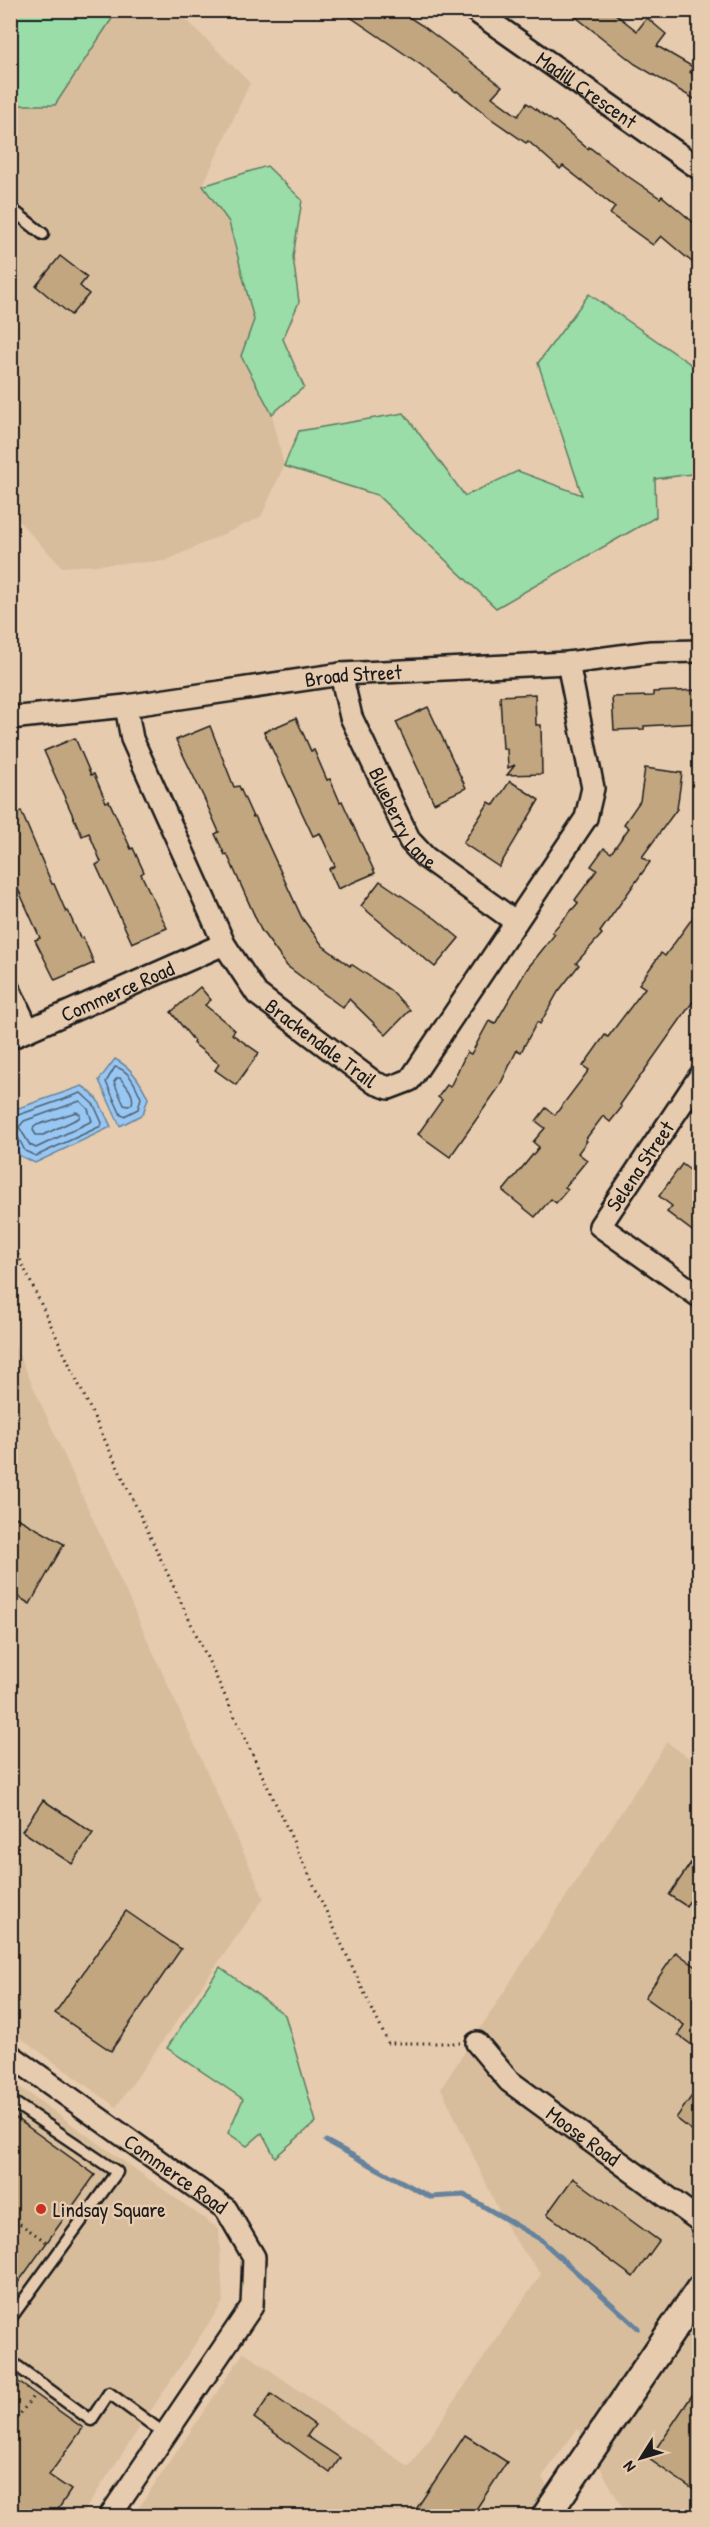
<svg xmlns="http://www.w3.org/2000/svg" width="710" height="2527" font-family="'Patrick Hand',sans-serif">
<rect width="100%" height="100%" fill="#e7cbae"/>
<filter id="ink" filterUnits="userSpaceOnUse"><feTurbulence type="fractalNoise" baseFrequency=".0167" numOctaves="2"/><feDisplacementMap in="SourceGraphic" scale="12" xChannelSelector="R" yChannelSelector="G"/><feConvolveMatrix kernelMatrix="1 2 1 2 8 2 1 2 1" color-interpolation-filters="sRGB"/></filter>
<g filter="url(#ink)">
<g fill="#d8bd9d">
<polygon points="117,11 178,11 250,83 203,185 229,222 254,321 241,356 272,414 284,466 261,517 165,561 62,567 11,513 10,105 55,105"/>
<polygon points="10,1335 264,1898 116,2107 11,2031"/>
<polygon points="667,1742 700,1766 699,2516 627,2516 578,2428 542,2477 564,2516 133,2516 244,2352 409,2467 541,2274 509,2232 441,2088"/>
<polygon points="10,2080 219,2229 223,2302 81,2516 11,2516"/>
</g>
<g fill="#9adda8" stroke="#5b7c62" stroke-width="1.5">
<polygon points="11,10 117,10 117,11 55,105 11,105"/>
<polygon points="267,166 302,200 293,257 299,302 283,339 304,387 272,414 241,356 254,320 229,222 203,186"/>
<polygon points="589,294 699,370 699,473 655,479 656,517 496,608 377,495 284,466 299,431 404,413 465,496 518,471 582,495 538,363"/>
<polygon points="220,1967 285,2015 316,2122 275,2157 262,2133 247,2146 228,2133 243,2099 167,2048"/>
</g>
<g fill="#98c7f3" stroke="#66839d" stroke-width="1.5">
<path d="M115,1059C132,1068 140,1081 148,1098L143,1114L120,1126L99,1080Z"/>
<path d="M82,1086C98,1095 104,1111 111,1127L35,1163L20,1156L11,1136V1115L16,1109Z"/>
</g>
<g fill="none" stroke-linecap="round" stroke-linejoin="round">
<g stroke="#4e6072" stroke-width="1.5">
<path d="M115,1067C129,1069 136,1086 141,1098L138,1109L124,1116L121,1115L106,1082Z"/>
<path d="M117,1078H120C126,1085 135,1094 132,1104L128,1106L124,1105L114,1082Z"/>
<polygon points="80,1101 88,1109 92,1121 36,1148 30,1145 19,1127 24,1121"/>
<polygon points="76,1112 80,1114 79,1118 43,1135 36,1135 33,1130 34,1126"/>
<polyline points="10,1118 81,1093 94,1105 102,1123 101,1126 36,1156 25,1151 18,1137 10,1134"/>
</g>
<polyline stroke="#66839d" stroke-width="5" points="326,2141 430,2197 464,2195 540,2239 638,2328"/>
</g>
<g fill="#c2a680" stroke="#1c1c1c" stroke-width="1.5">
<polygon points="340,10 398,10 423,26 502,86 492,97 518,116 527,103 554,122 555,121 588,149 589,147 623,173 660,198 662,196 699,227 699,255 693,263 661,236 653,245 610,214 615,207 563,166 560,169 528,141 526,143 490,118 457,91 456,92 421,65"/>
<polygon points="567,10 610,10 637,31 647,18 666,34 657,46 693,67 690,72 699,80 699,102 635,64"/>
<polygon points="60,256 87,277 80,286 89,294 71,315 36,286"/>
<polygon points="699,690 699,723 644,726 644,729 614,730 612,697 653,696 653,692"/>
<polygon points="535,694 536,725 541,725 542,774 507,775 515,765 508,768 507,749 503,749 500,696"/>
<polygon points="428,707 466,788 434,803 396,722"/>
<polygon points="296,718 311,751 314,750 327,780 330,779 340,802 342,801 375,873 338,889 329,869 335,866 320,833 313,836 264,732"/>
<polygon points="210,726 234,787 239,786 253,817 255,816 302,918 323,946 350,966 351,964 390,990 410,1010 386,1035 349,999 343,1008 287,966 261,930 227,854 225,855 215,834 219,832 204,798 176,740"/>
<polygon points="75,738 91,775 94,774 106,802 109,801 131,849 133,848 144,872 141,874 167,928 132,943 96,865 101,862 89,833 82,836 44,751"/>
<polygon points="645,768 682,773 677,809 642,857 650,862 600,932 602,934 576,963 579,965 558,992 540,1024 537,1022 521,1052 517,1050 499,1087 450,1157 418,1134 442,1100 438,1097 447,1085 450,1087 467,1052 471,1054 489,1021 495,1024 527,969 555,934 552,932 578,903 575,900 597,870 591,866 604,848 611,853 629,828 624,824 640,801"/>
<polygon points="510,781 539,800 499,867 463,843 489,802 494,805"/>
<polygon points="21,811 52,884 54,884 66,912 68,911 80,938 83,937 94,963 55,980 35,940 40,938 10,871 10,816"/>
<polygon points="380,881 436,919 459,938 435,967 361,906"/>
<polygon points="699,909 699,993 620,1105 622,1107 610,1122 603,1116 585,1140 587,1141 578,1153 587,1160 565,1187 568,1189 556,1203 551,1199 535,1217 503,1191 539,1147 533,1142 545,1128 536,1121 546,1108 555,1115 589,1070 583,1066 605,1035 608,1037 645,988 639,984 661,953 665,956"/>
<polygon points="200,987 211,1000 205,1005 235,1030 232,1034 259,1053 236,1085 215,1070 219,1064 193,1043 194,1041 171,1012"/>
<polygon points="682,1164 699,1177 699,1236 667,1212 672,1206 659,1196"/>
<polygon points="10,1514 64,1544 30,1604 10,1592"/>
<polygon points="43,1800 93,1833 72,1864 22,1831"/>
<polygon points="699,1851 699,1905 691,1899 686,1906 669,1895"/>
<polygon points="126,1911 181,1949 111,2051 55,2013"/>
<polygon points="676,1952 699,1969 699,2050 678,2035 684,2025 645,1997"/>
<polygon points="699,2086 699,2136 676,2118"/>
<polygon points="10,2114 95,2175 10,2294"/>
<polygon points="573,2178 659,2241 633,2277 547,2214"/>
<polygon points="10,2376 83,2428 49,2475 71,2490 53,2517 10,2517"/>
<polygon points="699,2385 699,2481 694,2490 649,2459"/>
<polygon points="271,2394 315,2425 307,2436 340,2458 330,2473 254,2418"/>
<polygon points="465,2435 507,2462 471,2517 411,2517"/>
</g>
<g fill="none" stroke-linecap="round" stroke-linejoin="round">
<defs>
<g id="service">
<polyline points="10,208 43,234"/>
<polyline points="10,2100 117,2172 10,2319"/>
<polyline points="10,2361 91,2420 109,2393 165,2434"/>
</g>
<g id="minor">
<path id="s1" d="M474,10L700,169"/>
<path id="s2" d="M341,674L351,717L410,841L425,857L516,922"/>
<path id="s3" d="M126,706L132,739L214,921L224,944L257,994L375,1083L389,1088L410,1080L586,818L593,788L568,663"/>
<path id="s4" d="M10,718L126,706L341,674L568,663L651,652L700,651"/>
<polyline points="10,991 28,1030"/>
<path id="s5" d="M10,1038L224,944"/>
<polyline points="700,1076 600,1226 700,1297"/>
<path id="s6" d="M477,2043L509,2081L700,2221"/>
<path id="s7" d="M10,2055L226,2209L254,2257L252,2306L110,2516"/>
</g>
<polyline id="tertiary" points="546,2516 700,2289"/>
</defs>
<use href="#service" stroke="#1c1c1c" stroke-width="15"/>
<use href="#minor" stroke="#1c1c1c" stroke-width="26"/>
<use href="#tertiary" stroke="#1c1c1c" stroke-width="32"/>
<g stroke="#1c1c1c" stroke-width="3" stroke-dasharray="1.5 4.5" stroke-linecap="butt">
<polyline points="10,1238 388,2043 460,2043"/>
<polyline points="10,2217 48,2243"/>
<polyline points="10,2428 34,2395"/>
</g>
<use href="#service" stroke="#e7cbae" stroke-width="10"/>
<use href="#minor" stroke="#e7cbae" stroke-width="21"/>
<use href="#tertiary" stroke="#e7cbae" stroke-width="27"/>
</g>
</g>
<circle fill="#c8321e" stroke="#e7cbae" stroke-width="2" cx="41" cy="2209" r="6"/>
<g text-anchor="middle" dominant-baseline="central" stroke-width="5" stroke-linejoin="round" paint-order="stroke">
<g font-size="21" fill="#1c1c1c" stroke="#e7cbae">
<text stroke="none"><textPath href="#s1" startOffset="138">Madill Crescent</textPath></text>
<text stroke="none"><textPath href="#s4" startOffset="346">Broad Street</textPath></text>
<text stroke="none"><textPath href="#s2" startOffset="158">Blueberry Lane</textPath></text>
<text stroke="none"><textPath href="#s5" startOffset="117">Commerce Road</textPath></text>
<text stroke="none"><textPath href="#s3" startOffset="399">Brackendale Trail</textPath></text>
<text transform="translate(640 1166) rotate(-56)">Selena Street</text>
<text stroke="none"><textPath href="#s6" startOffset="142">Moose Road</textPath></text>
<text stroke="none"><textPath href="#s7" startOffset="204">Commerce Road</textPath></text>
</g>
<g font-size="21" fill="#1c1c1c" stroke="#e7cbae" text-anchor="start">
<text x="53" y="2209">Lindsay Square</text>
</g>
</g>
<rect width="710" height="2527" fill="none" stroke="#e7cbae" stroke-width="36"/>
<rect x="18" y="18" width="674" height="2491" fill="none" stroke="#1c1c1c" stroke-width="2" filter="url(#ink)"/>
<g transform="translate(641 2458) rotate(233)" stroke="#e7cbae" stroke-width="4.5" paint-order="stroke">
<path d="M0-4.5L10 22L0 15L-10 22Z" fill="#1c1c1c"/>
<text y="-9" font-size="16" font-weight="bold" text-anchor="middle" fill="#1c1c1c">N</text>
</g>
</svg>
